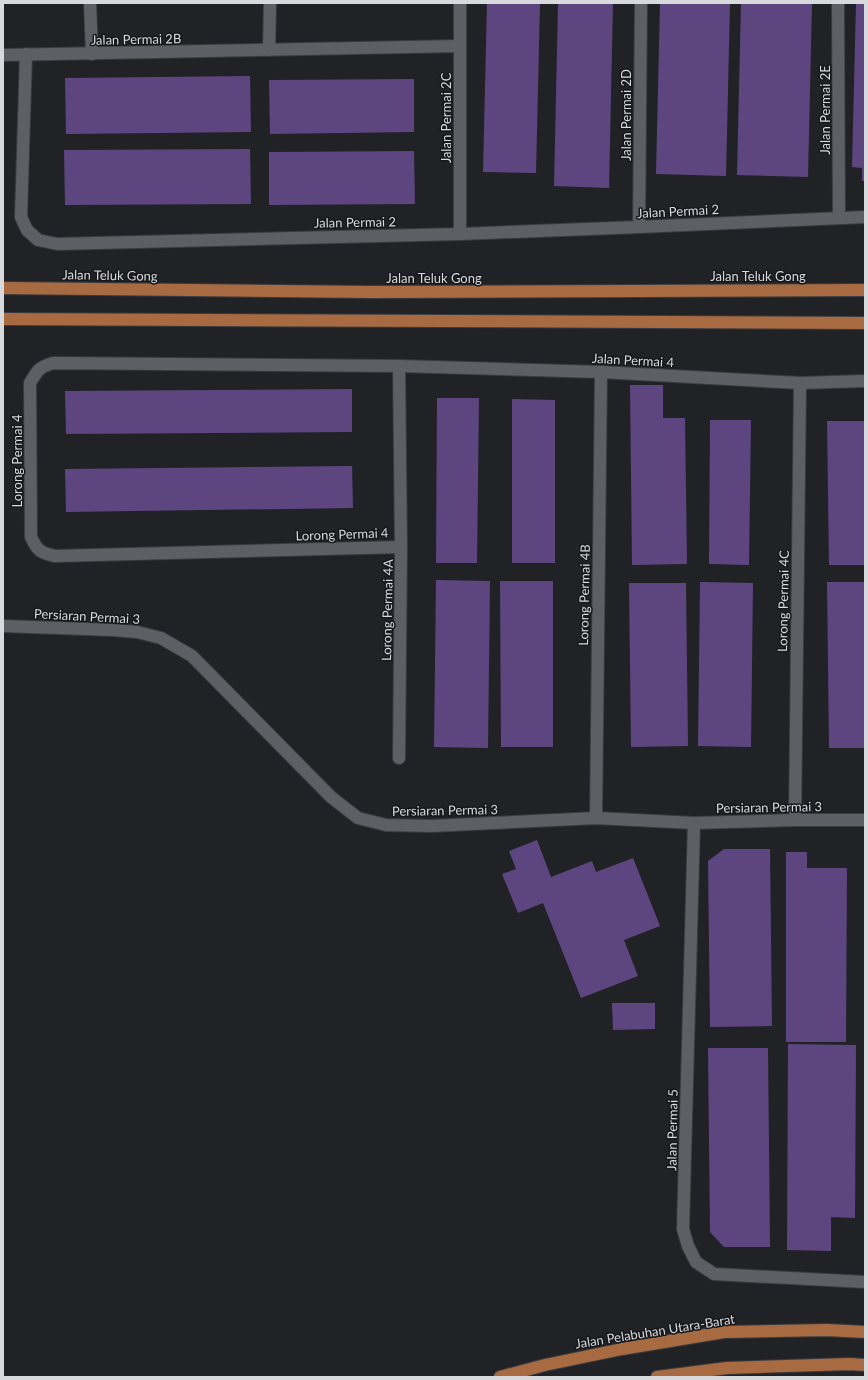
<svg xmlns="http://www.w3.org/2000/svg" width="868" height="1380" font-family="Lato,sans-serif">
<rect width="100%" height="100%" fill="#202226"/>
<g fill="#5d467f">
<polygon points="487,3 540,3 536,173 483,172"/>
<polygon points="558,3 613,3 609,188 554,186"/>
<polygon points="660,3 730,3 726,176 656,174"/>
<polygon points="741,3 812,3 808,177 737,175"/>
<polygon points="856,3 865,3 865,181 862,181 862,168 852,167"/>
<polygon points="250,76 251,132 66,134 65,78"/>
<polygon points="414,79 414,132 270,134 269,80"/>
<polygon points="250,149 251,204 65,205 64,150"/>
<polygon points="414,151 415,204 269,205 269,152"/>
<polygon points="630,385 663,385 663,418 685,418 687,564 632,565"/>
<polygon points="352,389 352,432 66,434 65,391"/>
<polygon points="437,398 479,398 477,563 436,563"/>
<polygon points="512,399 555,400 555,563 512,563"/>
<polygon points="710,420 751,420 749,565 709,564"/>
<polygon points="827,421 865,421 865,565 829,565"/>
<polygon points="352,466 353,508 66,512 65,469"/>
<polygon points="436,580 490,581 488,748 434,747"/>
<polygon points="500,581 553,581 553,747 501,747"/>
<polygon points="700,582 753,583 751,747 698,746"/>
<polygon points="827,582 865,582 865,748 829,748"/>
<polygon points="629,583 686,583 688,746 631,747"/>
<polygon points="537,840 551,877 592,861 596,872 633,858 660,926 624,940 638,976 581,998 543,903 518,913 502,874 516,869 509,851"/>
<polygon points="724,849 770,849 772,1026 710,1027 708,861"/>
<polygon points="786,852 807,852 807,868 847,868 846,1042 786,1042"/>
<polygon points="612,1003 655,1003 655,1029 613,1030"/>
<polygon points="788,1044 856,1045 855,1218 831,1217 831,1251 787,1250"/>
<polygon points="708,1048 768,1048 770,1247 724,1247 710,1232"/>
</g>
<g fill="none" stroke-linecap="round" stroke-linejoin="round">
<defs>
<g id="minor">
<polyline points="90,3 92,54"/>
<polyline points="838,3 839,218"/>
<polyline points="269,50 270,3"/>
<polyline points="26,54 21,217 27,230 38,240 57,244 460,234 639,227 865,217"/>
<polyline points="3,55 460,46"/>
<polyline points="639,227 641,3"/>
<polyline points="460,234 460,3"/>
<polyline points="399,366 401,547 399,758"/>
<path d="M401,547L55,556C40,553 37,550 31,537L30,383C37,371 39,367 53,363L399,366L601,372L800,383L865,381"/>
<polyline points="3,626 113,630 137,632 161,638 192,656 331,797 358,818 386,825 431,826 596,818 694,823 795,820 865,820"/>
<polyline points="596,818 601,372"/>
<polyline points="795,820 800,383"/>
<polyline points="694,823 683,1229 688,1246 696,1262 714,1274 865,1282"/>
</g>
<g id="major">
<polyline points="3,288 371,292 865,290"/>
<polyline points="3,319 865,323"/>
<polyline points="500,1377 545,1365 622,1349 724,1332 827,1330 865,1332"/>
<polyline points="657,1377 727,1368 850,1364 865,1365"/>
</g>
</defs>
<use href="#minor" stroke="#3b3c40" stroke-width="14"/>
<use href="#major" stroke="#3b3c40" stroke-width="14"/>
<use href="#minor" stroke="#5e5f64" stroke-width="12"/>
<use href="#major" stroke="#a76a41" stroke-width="12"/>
</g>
<g text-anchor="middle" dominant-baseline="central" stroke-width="3" stroke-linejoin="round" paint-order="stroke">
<g font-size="13" fill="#d8d9dc" stroke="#17181c">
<text transform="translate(136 39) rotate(-1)">Jalan Permai 2B</text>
<text transform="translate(825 110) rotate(-90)">Jalan Permai 2E</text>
<text transform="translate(626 115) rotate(-90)">Jalan Permai 2D</text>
<text transform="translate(446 118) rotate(-90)">Jalan Permai 2C</text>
<text transform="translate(678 211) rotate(-3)">Jalan Permai 2</text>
<text transform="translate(355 222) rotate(-1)">Jalan Permai 2</text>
<text transform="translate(110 275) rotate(1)">Jalan Teluk Gong</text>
<text x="758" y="276">Jalan Teluk Gong</text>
<text x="434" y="278">Jalan Teluk Gong</text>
<text transform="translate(633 360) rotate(3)">Jalan Permai 4</text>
<text transform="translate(17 461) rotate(-90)">Lorong Permai 4</text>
<text transform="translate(342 534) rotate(-2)">Lorong Permai 4</text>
<text transform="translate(584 595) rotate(-89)">Lorong Permai 4B</text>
<text transform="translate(783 601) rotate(-89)">Lorong Permai 4C</text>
<text transform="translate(387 610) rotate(-89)">Lorong Permai 4A</text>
<text transform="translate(87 616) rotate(3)">Persiaran Permai 3</text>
<text transform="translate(769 807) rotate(-1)">Persiaran Permai 3</text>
<text transform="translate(445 810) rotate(-1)">Persiaran Permai 3</text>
<text transform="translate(672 1130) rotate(-89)">Jalan Permai 5</text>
<text transform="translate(655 1331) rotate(-9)">Jalan Pelabuhan Utara-Barat</text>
</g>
</g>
<rect width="868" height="1380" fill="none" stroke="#d8d9dc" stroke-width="8"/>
</svg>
